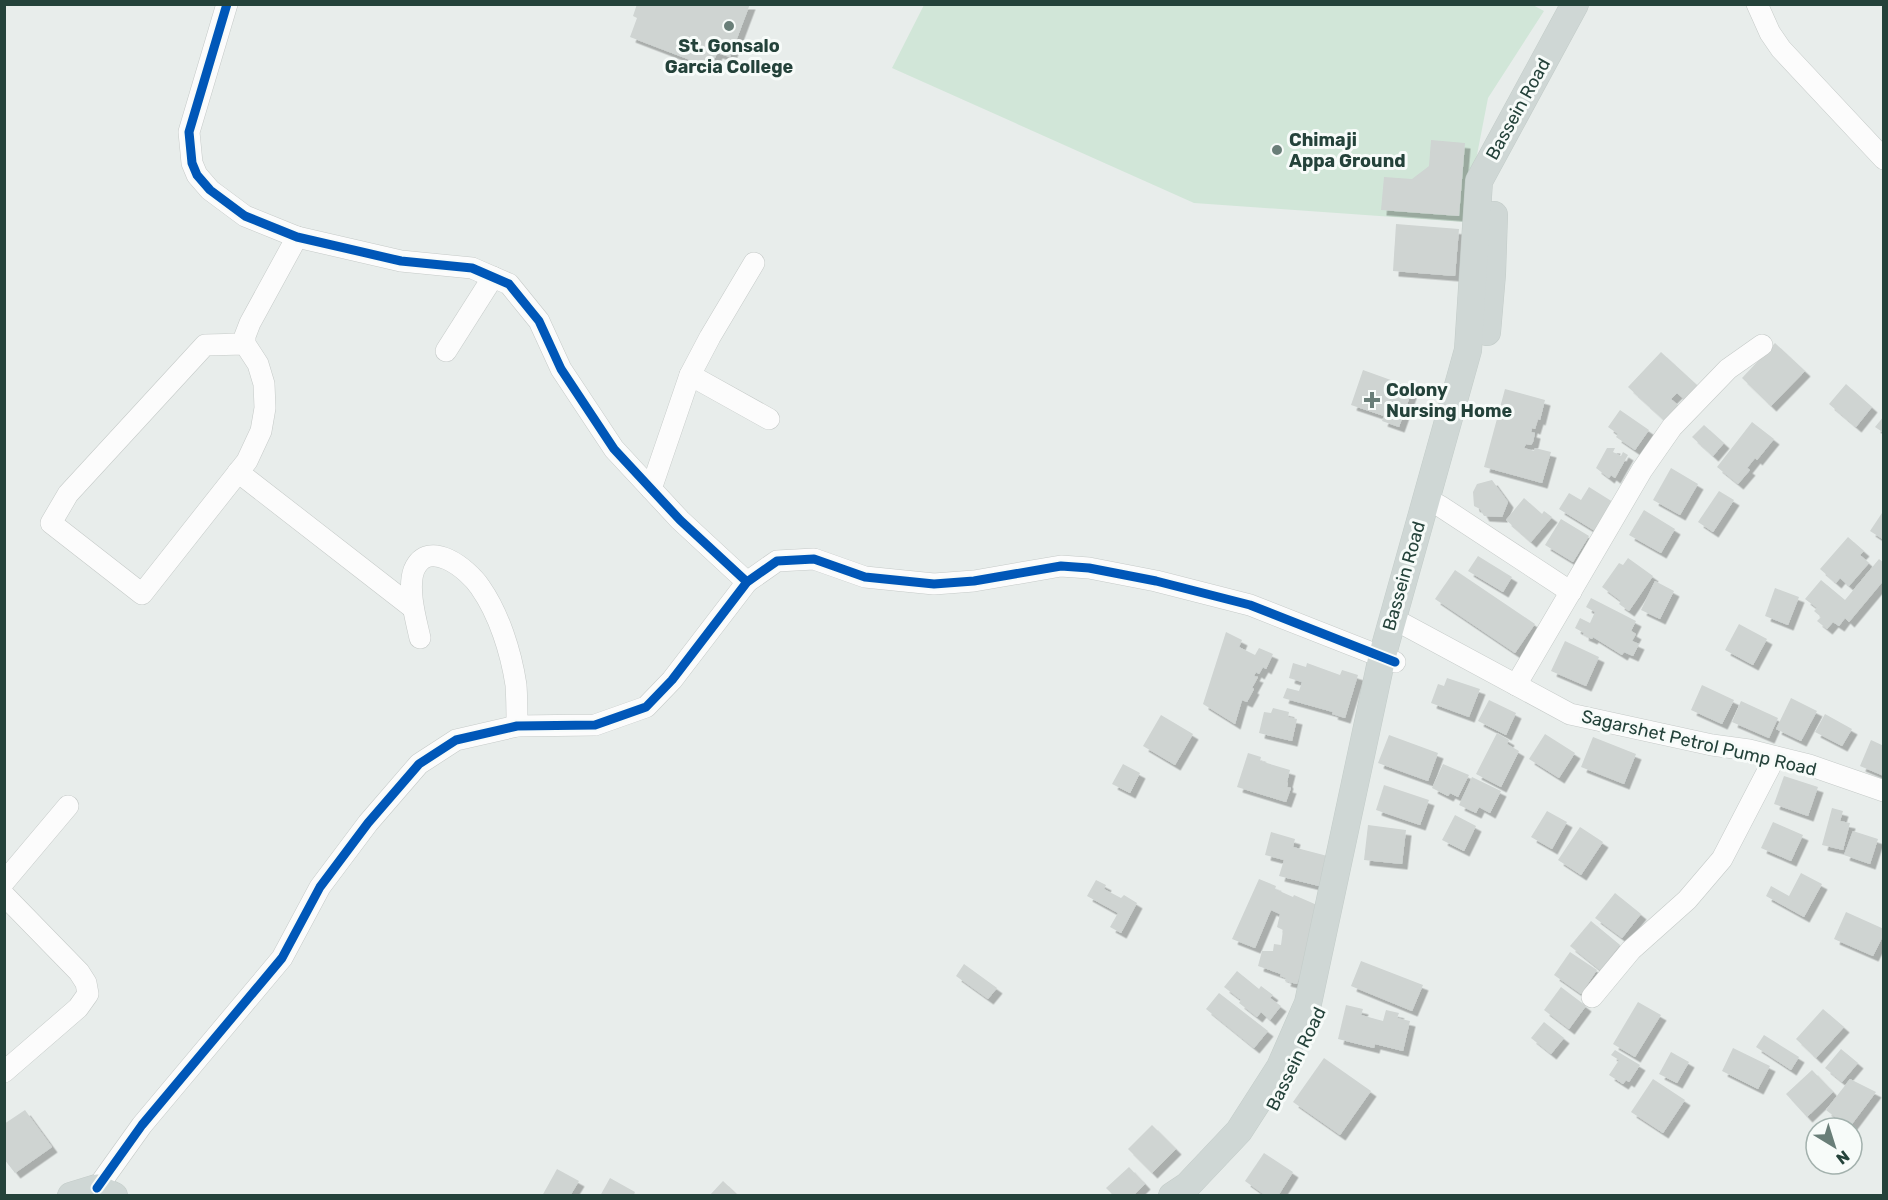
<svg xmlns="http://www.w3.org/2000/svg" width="1888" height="1200" font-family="Rubik,sans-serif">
<defs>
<filter id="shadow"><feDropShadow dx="5.5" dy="5.5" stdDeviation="0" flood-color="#0004"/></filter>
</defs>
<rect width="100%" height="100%" fill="#e8edeb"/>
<polygon fill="#d1e6d8" points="1531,4 1544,11 1488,98 1464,222 1194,203 892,68 924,5"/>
<g fill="#cfd4d2" filter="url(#shadow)">
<polygon points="637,4 750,4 730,57 717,53 711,68 630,37 637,18 633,16"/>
<polygon points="1431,140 1465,143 1459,216 1381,210 1384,177 1412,179 1429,166"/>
<polygon points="1396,224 1459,229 1455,276 1393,271"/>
<polygon points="1775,343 1805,371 1771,406 1742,378"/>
<polygon points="1661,352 1698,386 1685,400 1677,393 1671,399 1679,406 1665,421 1628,387"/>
<polygon points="1363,370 1413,388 1399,427 1382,421 1384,416 1351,405"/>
<polygon points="1846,384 1872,407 1856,427 1829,404"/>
<polygon points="1505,389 1545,400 1540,420 1538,419 1535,429 1532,428 1531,432 1535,433 1533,442 1531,445 1526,444 1524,448 1534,451 1535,448 1551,452 1542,483 1484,467"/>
<polygon points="1620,410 1649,430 1635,450 1616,437 1618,434 1608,427"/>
<polygon points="1884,416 1884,433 1875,427"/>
<polygon points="1752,422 1774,439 1757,460 1755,458 1747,468 1750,470 1738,484 1717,467"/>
<polygon points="1704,425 1724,443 1713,456 1692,437"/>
<polygon points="1607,448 1615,448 1613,452 1621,456 1623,452 1628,455 1615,478 1611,475 1609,478 1596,468"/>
<polygon points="1671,468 1698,484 1680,515 1653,500"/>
<polygon points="1492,480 1508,502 1502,517 1484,516 1480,509 1474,506 1473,492 1477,484"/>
<polygon points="1589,487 1613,502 1595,531 1559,509 1569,493 1581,500"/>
<polygon points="1719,491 1734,500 1713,532 1698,522"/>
<polygon points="1524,498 1542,514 1544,511 1552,517 1531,542 1506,520"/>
<polygon points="1644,510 1675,529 1661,553 1629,535"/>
<polygon points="1884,510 1884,540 1870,531"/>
<polygon points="1561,519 1589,536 1573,562 1545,545"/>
<polygon points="1848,537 1864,551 1860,555 1869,563 1849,586 1840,578 1836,583 1820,569"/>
<polygon points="1478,556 1512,577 1503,592 1468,571"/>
<polygon points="1628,558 1653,576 1629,611 1619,604 1621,601 1602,587 1619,563 1623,565"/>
<polygon points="1879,559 1884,563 1884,580 1849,622 1845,618 1839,626 1833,622 1827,629 1817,621 1821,617 1814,611 1817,608 1805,599 1821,580 1845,600"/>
<polygon points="1455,570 1535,624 1515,653 1435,599"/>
<polygon points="1655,581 1674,591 1660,619 1641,610"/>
<polygon points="1775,588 1799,597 1788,625 1765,616"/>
<polygon points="1591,598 1636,621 1631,631 1636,634 1632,641 1639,644 1633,656 1624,652 1622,655 1593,637 1592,639 1583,635 1584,633 1575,628 1580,618 1590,623 1595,612 1586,607"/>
<polygon points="1739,624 1767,639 1753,665 1725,650"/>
<polygon points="1226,632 1242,640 1239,647 1255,655 1259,648 1273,654 1266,669 1263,667 1259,674 1256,672 1254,676 1258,677 1252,688 1254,689 1247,702 1242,700 1235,724 1203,704"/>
<polygon points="1565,641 1599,657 1586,686 1551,671"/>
<polygon points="1293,663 1306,667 1307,663 1340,675 1342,670 1358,675 1345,718 1332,714 1333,712 1283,698 1287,688 1299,691 1302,682 1289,678"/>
<polygon points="1447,678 1480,689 1469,717 1431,703 1438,684 1444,686"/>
<polygon points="1702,685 1734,700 1722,724 1691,710"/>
<polygon points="1791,698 1817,711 1801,741 1776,729"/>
<polygon points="1489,700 1516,713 1506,735 1478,721"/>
<polygon points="1741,701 1778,718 1769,738 1732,722"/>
<polygon points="1273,708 1289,712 1288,717 1297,719 1292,741 1259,733 1264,712 1271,713"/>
<polygon points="1825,714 1852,729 1842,746 1815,732"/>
<polygon points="1161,715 1193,734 1175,765 1143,746"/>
<polygon points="1497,733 1509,740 1507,744 1519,751 1501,787 1476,774"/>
<polygon points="1545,734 1575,753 1559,778 1529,759"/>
<polygon points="1389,735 1438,753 1428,781 1378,763"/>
<polygon points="1593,737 1636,754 1624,784 1581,767"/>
<polygon points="1871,740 1884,746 1884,776 1860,766"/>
<polygon points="1248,753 1261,757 1260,761 1290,770 1287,782 1288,783 1287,787 1291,788 1286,802 1237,787"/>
<polygon points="1123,764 1140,773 1130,793 1112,784"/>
<polygon points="1443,764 1469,775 1458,797 1450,793 1448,796 1432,788"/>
<polygon points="1784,776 1818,787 1808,816 1774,804"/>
<polygon points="1472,777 1501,791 1490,813 1479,807 1476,813 1459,805"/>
<polygon points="1384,785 1429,800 1420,825 1376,810"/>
<polygon points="1832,808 1843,811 1840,821 1850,823 1843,850 1822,845"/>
<polygon points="1547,811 1567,822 1552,849 1531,837"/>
<polygon points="1455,815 1476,826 1464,851 1442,840"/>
<polygon points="1773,822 1803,835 1791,861 1761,848"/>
<polygon points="1368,825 1406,830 1402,864 1364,860"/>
<polygon points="1580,827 1603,842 1581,875 1558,860"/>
<polygon points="1853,831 1878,839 1870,864 1844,855"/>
<polygon points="1271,832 1295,839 1293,847 1335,858 1327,888 1279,876 1284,860 1265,855"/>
<polygon points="1801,873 1822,884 1804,917 1766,896 1771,886 1789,896"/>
<polygon points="1259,879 1276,886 1275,889 1293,897 1294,895 1317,905 1310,931 1313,931 1303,978 1299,978 1297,984 1285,981 1286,978 1280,976 1281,974 1258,966 1262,951 1273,951 1274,944 1281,945 1283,930 1277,927 1280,914 1271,910 1255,948 1232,939"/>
<polygon points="1096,880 1106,885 1104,889 1121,898 1124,895 1137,903 1121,933 1110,927 1118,913 1087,896"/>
<polygon points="1615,893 1641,914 1622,938 1595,918"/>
<polygon points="1846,912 1884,929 1884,934 1873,956 1834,939"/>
<polygon points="1591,921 1620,945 1600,970 1570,946"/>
<polygon points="1570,952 1597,970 1581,994 1554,975"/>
<polygon points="1361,961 1423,985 1412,1011 1351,986"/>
<polygon points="964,964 997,988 988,999 956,976"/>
<polygon points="1237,971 1259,989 1261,986 1273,995 1270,998 1281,1006 1270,1020 1261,1012 1257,1017 1239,1003 1241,1000 1224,987"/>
<polygon points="1561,987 1586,1006 1569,1029 1544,1010"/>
<polygon points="1219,993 1268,1031 1254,1048 1206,1009"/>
<polygon points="1638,1002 1661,1015 1635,1057 1613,1044"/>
<polygon points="1346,1005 1363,1009 1361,1015 1383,1021 1386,1010 1399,1013 1397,1018 1410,1021 1403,1051 1375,1044 1374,1048 1338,1039"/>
<polygon points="1823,1009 1844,1027 1816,1058 1796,1039"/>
<polygon points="1544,1022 1564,1038 1551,1054 1531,1038"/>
<polygon points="1764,1035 1799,1057 1791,1070 1756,1047"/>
<polygon points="1733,1048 1770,1066 1758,1089 1722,1071"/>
<polygon points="1841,1049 1858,1063 1842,1082 1825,1068"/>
<polygon points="1615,1050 1640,1065 1629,1082 1626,1080 1623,1084 1609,1075 1619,1060 1611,1055"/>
<polygon points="1671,1052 1689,1062 1677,1083 1659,1074"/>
<polygon points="1324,1058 1371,1091 1340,1135 1293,1102"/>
<polygon points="1812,1070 1833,1092 1807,1117 1786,1094"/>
<polygon points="1653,1079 1685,1100 1663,1133 1631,1112"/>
<polygon points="1850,1079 1876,1092 1849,1128 1826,1110"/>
<polygon points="25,1110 52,1147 15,1173 4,1159 4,1124"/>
<polygon points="1152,1125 1176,1149 1152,1173 1128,1149"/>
<polygon points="1264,1153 1293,1172 1278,1196 1266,1196 1245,1181"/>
<polygon points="1129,1167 1145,1184 1133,1196 1114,1196 1106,1188"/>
<polygon points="557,1169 579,1181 570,1196 542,1196"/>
<polygon points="610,1178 635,1192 633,1196 600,1196"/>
<polygon points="723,1181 739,1196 709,1196"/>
</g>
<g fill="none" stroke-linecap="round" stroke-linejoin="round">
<defs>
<g id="minor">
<polyline points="227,4 189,132 192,163 197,175 210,190 245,216 297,237 401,261 472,268 509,284 539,321 561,369 614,449 680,520 747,582"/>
<polyline points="1757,4 1770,33 1781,49 1884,159"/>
<polyline points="245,344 205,345 68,494 51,523 142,594 247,461 261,431 265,408 264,384 258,364 245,344 245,336 250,323 297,237"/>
<polyline points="446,351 493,277"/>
<polyline points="690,375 769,419"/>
<polyline points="238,472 413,608"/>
<polyline points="651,489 690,375 710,337 754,263"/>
<polyline points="1426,498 1440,506 1571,592"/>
<polyline points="1392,618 1570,714 1712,745 1749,750 1809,765 1884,791"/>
<path d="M420,638C416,620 407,589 414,570C428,537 468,569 480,587C499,614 511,652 516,685C517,699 517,713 517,726"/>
<polyline points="1516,685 1642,470 1672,427 1728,369 1762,345"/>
<polyline points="4,882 68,806"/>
<polyline points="4,895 79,972 86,983 88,994 78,1008 4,1072"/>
<polyline points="1592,997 1631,950 1687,900 1722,859 1775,757"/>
<polyline points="97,1188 142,1125 282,958 320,887 368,823 419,764 456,740 517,726 595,725 646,707 672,680 747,582 777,561 814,559 865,577 934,584 974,581 1061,566 1089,568 1156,581 1250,605 1395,662"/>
</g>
<g id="major">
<polyline points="1487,332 1492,274 1494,215"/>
<polyline points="71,1196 97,1188 114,1196"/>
<polyline points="1172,1196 1187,1186 1239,1131 1280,1067 1308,1003 1382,657 1468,350 1479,181 1575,4"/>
</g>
</defs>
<use href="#minor" stroke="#c5cac8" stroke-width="22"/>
<use href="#major" stroke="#c3ccc9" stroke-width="28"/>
<use href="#minor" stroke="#fcfcfc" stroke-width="21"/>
<use href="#major" stroke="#cfd7d5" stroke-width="27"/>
<defs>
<g id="cycleway">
<polyline points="227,4 189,132 192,163 197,175 210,190 245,216 297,237 401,261 472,268 509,284 539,321 561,369 614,449 680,520 747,582"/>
<polyline points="97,1188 142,1125 282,958 320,887 368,823 419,764 456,740 517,726 595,725 646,707 672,680 747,582 777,561 814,559 865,577 934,584 974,581 1061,566 1089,568 1156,581 1250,605 1395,662"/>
</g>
</defs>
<use href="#cycleway" stroke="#f7fbf9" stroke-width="13"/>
<use href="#cycleway" stroke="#0057b8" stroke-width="9"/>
</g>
<g fill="#697e78" stroke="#f7fbf9" stroke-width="2">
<circle cx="729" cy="26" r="6"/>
<circle cx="1277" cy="150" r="6"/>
<path d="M1369 391h6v6h6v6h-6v6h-6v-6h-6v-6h6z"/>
</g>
<g text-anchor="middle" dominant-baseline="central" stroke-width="6" stroke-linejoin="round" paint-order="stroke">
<g font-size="18" font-weight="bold" fill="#24423a" stroke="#f7fbf9" text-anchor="start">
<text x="729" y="46" text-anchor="middle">St. Gonsalo<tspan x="729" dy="21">Garcia College</tspan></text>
<text x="1289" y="140">Chimaji<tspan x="1289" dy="21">Appa Ground</tspan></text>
<text x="1386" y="390">Colony<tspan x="1386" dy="21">Nursing Home</tspan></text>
</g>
<g font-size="18" fill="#24423a" stroke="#f7fbf9">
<text transform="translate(1518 109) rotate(-61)">Bassein Road</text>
<text transform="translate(1404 576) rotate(-74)">Bassein Road</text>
<text transform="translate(1699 743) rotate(13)">Sagarshet Petrol Pump Road</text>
<text transform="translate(1296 1059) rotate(-64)">Bassein Road</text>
</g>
</g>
<rect width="1888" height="1200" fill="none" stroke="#24423a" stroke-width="12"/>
<g transform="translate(1834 1146) rotate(142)"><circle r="28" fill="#f7fbf9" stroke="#a3b1ad" stroke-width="1.5"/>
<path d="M0-4.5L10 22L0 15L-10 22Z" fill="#697e78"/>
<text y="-9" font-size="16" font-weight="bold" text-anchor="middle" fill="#24423a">N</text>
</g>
</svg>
